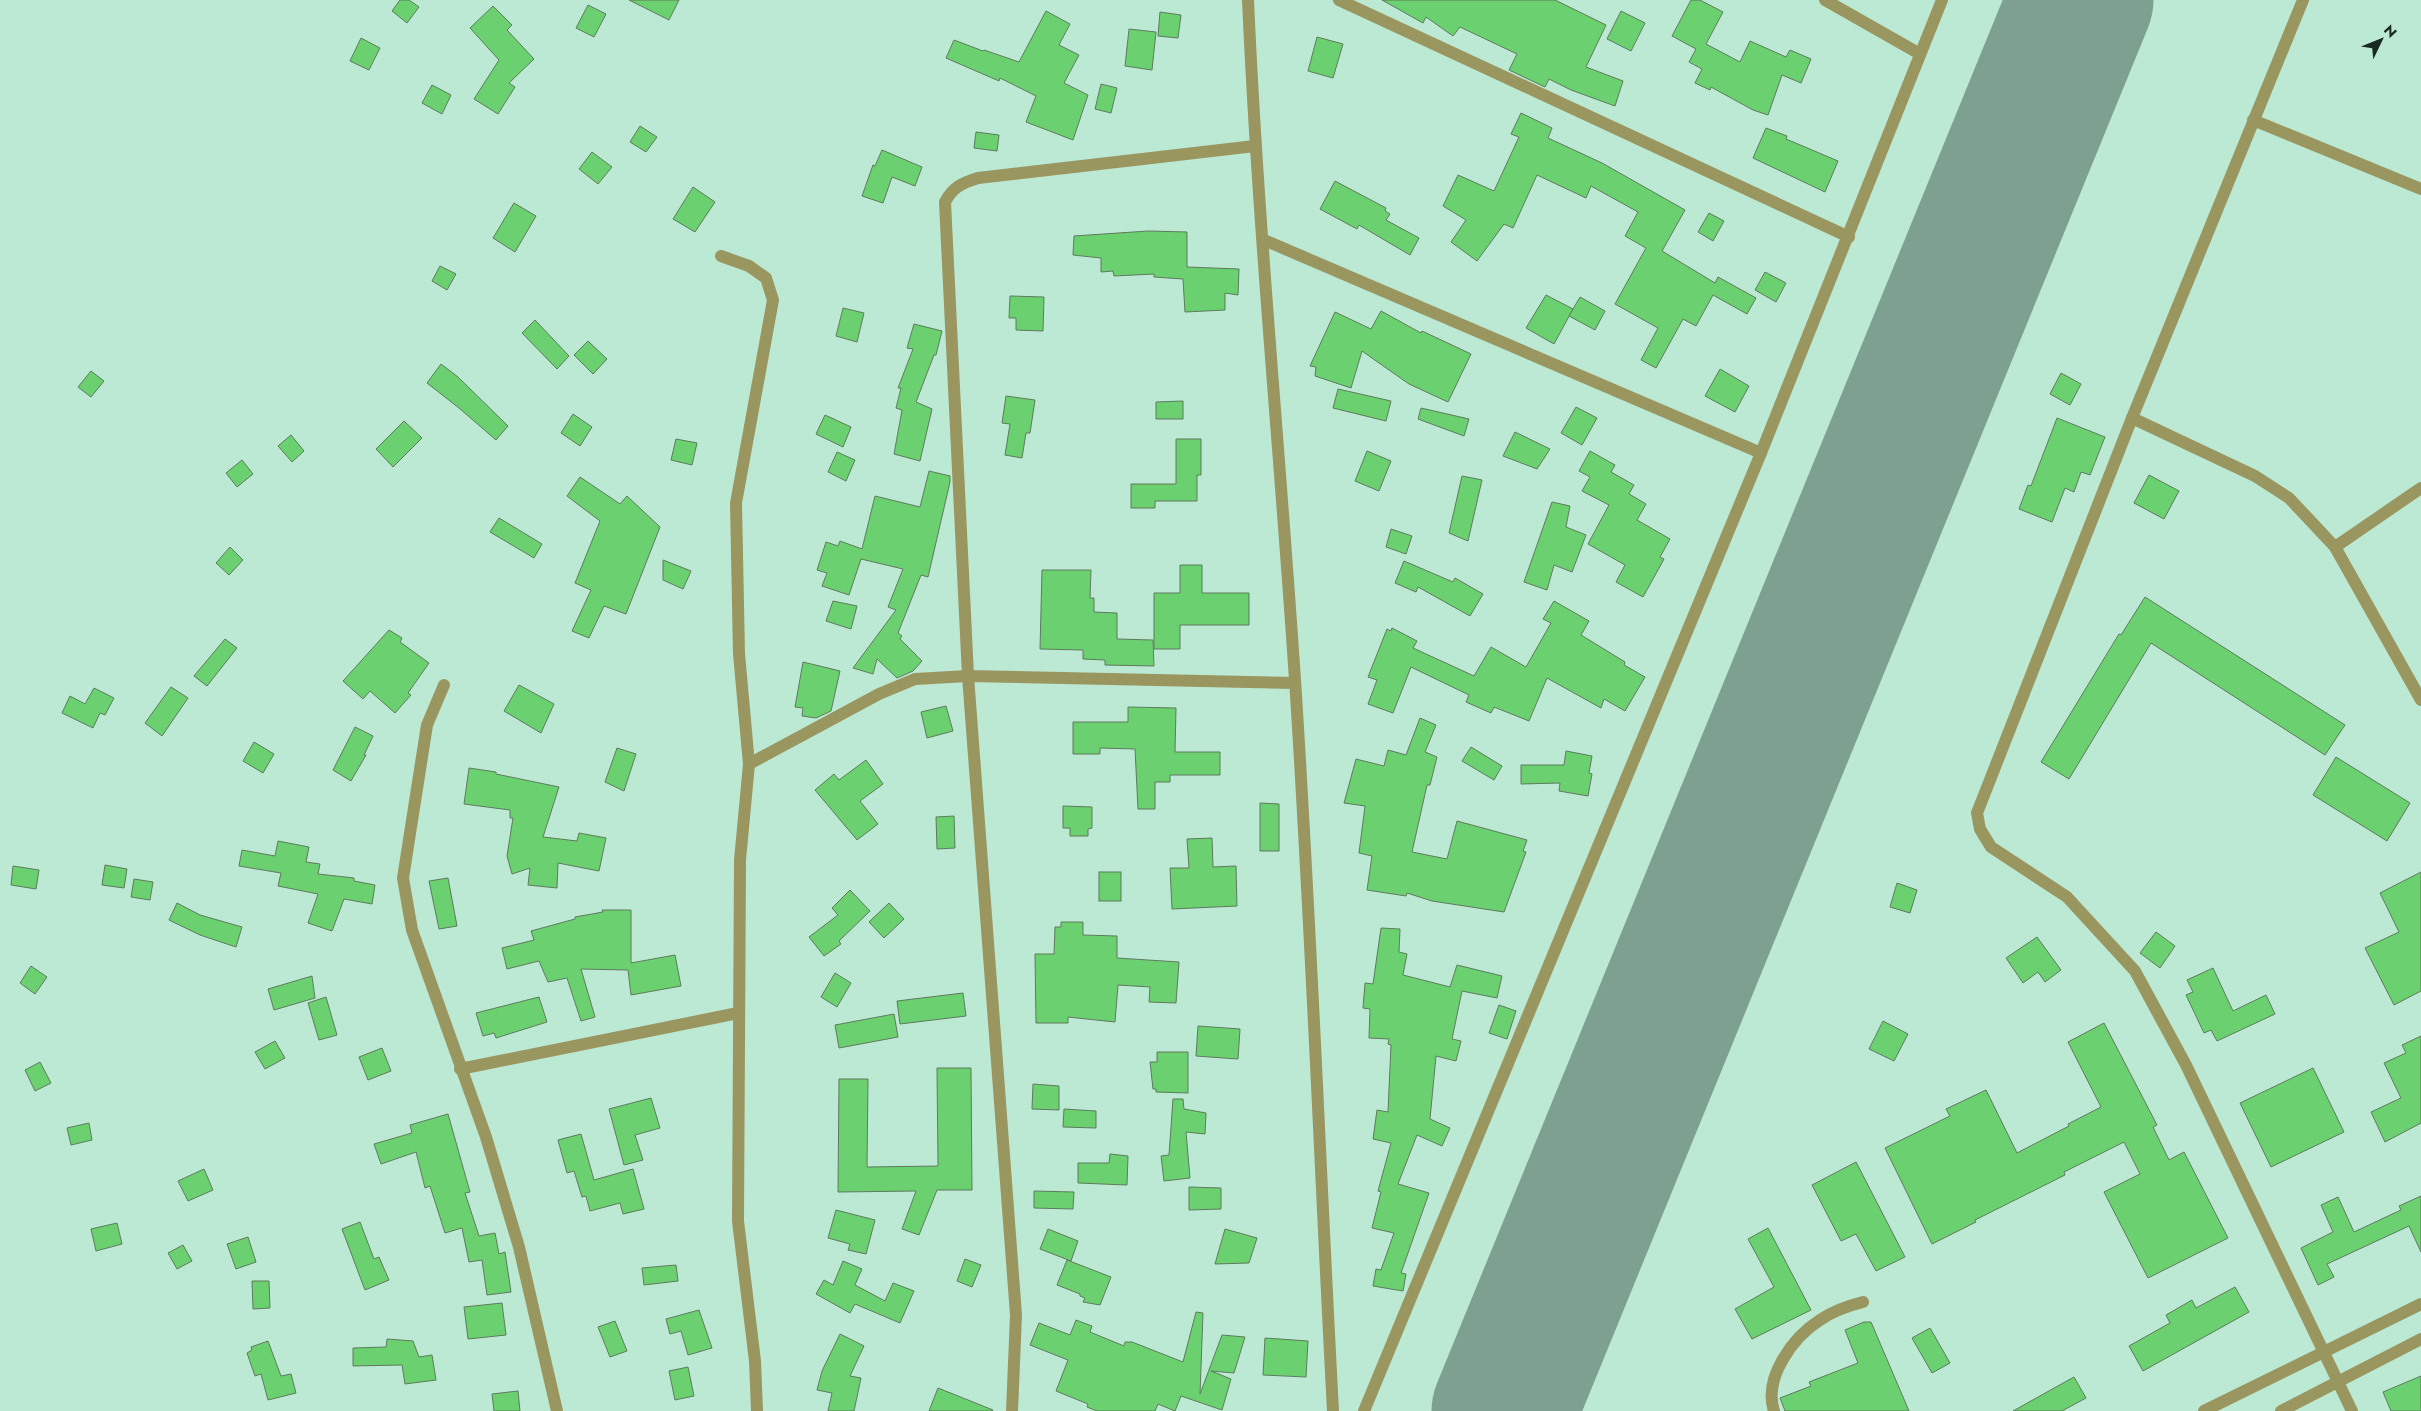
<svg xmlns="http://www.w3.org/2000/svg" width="2421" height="1411" font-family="Jost,sans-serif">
<rect width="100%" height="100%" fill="#bce9d4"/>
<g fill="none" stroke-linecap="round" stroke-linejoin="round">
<polyline stroke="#7ea090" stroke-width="145" points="1504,1411 2081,0"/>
</g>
<g fill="#6bd06f" stroke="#5e7b5d">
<polygon points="400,0 409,0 419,7 407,23 392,11"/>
<polygon points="629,0 679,0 669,20"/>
<polygon points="1382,0 1555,0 1606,25 1586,67 1623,81 1615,106 1571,90 1549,79 1545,87 1509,70 1517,54 1460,27 1453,36 1426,17 1423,23"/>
<polygon points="1691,0 1700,0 1723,12 1706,44 1740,62 1750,41 1786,57 1790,50 1811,59 1801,83 1782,75 1768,115 1753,110 1711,87 1710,90 1695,83 1702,69 1689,62 1696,49 1672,36"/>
<polygon points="588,5 606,14 594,37 576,28"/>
<polygon points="493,6 512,25 507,30 534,59 509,83 515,87 498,114 474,99 499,60 470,28"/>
<polygon points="1046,11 1070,24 1059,45 1079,55 1064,83 1088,95 1073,140 1026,122 1036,96 1000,78 999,81 946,58 954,40 983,51 984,50 1019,62"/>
<polygon points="1621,11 1645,23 1631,51 1607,39"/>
<polygon points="1160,12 1181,15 1178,38 1158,36"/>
<polygon points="1129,29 1156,32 1152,70 1125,66"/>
<polygon points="1317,37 1343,44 1333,78 1308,71"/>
<polygon points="361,38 380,48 369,70 350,61"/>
<polygon points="1101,84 1117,88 1111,113 1095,109"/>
<polygon points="432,85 451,95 442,114 422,103"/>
<polygon points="1521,113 1552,128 1548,138 1602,163 1685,210 1662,251 1715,283 1718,277 1756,298 1747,314 1713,295 1696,326 1683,319 1656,368 1641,360 1658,328 1615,304 1646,248 1625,236 1638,212 1591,186 1586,198 1537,175 1513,228 1504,224 1477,261 1451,242 1466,220 1443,206 1458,175 1494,191 1519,137 1511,134"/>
<polygon points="640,126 657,137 646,152 630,142"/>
<polygon points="1766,128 1787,136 1786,139 1838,161 1825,192 1753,158"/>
<polygon points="976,132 999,135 997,151 974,148"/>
<polygon points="882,150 922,167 915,186 892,177 883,203 862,196 873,165 875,166"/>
<polygon points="592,152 612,167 598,184 579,169"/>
<polygon points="1335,181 1386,208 1385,211 1390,214 1386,220 1419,238 1410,255 1359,225 1357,229 1320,209"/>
<polygon points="693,187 715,202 695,232 673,219"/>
<polygon points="514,203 536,216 515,252 493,238"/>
<polygon points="1709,213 1724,221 1713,241 1698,232"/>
<polygon points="1148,231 1187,232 1187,267 1239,269 1238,295 1225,293 1225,310 1185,312 1183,279 1154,277 1154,274 1114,276 1113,271 1101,272 1101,258 1073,255 1074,236"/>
<polygon points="440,266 456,274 447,290 432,281"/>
<polygon points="1765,272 1786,283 1776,302 1755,290"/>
<polygon points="1546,295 1573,309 1554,344 1526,328"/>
<polygon points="1010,296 1044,297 1043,331 1016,330 1016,318 1009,318"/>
<polygon points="1580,297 1605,311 1595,330 1569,316"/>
<polygon points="843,308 864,313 857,342 836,336"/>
<polygon points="1381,311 1421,333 1422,331 1471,354 1448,402 1409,384 1362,351 1351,388 1315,376 1316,367 1310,366 1335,312 1371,329"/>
<polygon points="535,320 569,356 557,369 522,333"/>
<polygon points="914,324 942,331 936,355 934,355 916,402 932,409 920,461 894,454 902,410 896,408 901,388 898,388 913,349 907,348"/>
<polygon points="588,341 607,359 593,374 574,355"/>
<polygon points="441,364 458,377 508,426 496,440 459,408 427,383"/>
<polygon points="1720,369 1749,386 1735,412 1705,396"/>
<polygon points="91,371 104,381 91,397 78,387"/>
<polygon points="2061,373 2081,384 2070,405 2050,394"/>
<polygon points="1338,389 1391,401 1386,421 1333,408"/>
<polygon points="1006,396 1035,400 1030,433 1026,433 1022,458 1005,455 1010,424 1002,423"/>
<polygon points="1183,401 1183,419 1156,419 1156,402"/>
<polygon points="1576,407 1597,418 1582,445 1561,433"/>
<polygon points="1421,408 1469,419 1464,436 1418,419"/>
<polygon points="573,414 592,427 580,446 561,433"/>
<polygon points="825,415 851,427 843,447 816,434"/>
<polygon points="2057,418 2105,437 2090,475 2081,472 2074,492 2065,488 2052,522 2019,509 2028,485 2031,486"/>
<polygon points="404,421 422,438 393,467 376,449"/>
<polygon points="1515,432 1550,449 1537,469 1503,456"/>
<polygon points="291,435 304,451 292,462 278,446"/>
<polygon points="676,439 697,443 692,465 671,460"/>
<polygon points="1176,439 1201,439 1201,475 1197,475 1197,501 1155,501 1155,508 1131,508 1131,484 1176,484"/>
<polygon points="1367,451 1391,461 1379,491 1355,481"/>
<polygon points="1590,451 1615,465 1611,472 1634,485 1629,494 1646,504 1637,520 1670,539 1660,557 1664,559 1643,597 1616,582 1625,565 1588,544 1609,505 1582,491 1590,477 1579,471"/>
<polygon points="837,452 855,460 846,481 828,472"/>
<polygon points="242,460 253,474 237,487 226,473"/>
<polygon points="929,471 950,476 950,482 928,577 921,575 898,633 902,636 900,639 922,661 913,671 897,678 877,659 873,674 853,668 896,610 888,607 903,569 861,559 849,595 822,586 827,573 817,570 826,542 838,546 840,541 862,549 875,496 920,507"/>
<polygon points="2149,475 2179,491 2164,519 2134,503"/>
<polygon points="1462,476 1482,480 1468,541 1449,533"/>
<polygon points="580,477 620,504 627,496 660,527 626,614 604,606 589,638 572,631 591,590 575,583 600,521 567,496"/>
<polygon points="1552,502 1570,506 1566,527 1586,535 1572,572 1554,565 1547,590 1524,582"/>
<polygon points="499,518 542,544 534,558 490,532"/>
<polygon points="1391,529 1412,536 1406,554 1386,547"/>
<polygon points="230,547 243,560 229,575 216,563"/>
<polygon points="663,560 691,571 683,589 663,580"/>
<polygon points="1404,561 1453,582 1455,578 1483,594 1470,616 1418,587 1416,592 1395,583"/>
<polygon points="1180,565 1202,565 1202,593 1249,593 1249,625 1180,625 1180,649 1154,649 1154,593 1180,593"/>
<polygon points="1042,570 1091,570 1090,598 1094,598 1094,612 1117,613 1117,639 1153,640 1154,666 1105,665 1105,660 1083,659 1083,650 1040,649"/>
<polygon points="2145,597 2345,725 2325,755 2151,643 2069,779 2041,762 2119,634 2121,635"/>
<polygon points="833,601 857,606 851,629 826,621"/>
<polygon points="1554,601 1589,621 1581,635 1625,662 1624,665 1645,677 1625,711 1604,699 1601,708 1547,678 1529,721 1494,707 1491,713 1466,702 1469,695 1411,667 1393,713 1368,704 1377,680 1368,677 1387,629 1391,631 1392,628 1417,641 1413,648 1474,676 1491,647 1526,667 1551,623 1543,619"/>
<polygon points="389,630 402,638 400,642 429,663 408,693 411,695 395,713 370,691 363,699 343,681"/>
<polygon points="225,639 237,648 207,686 194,676"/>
<polygon points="803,662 840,671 831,711 816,718 802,716 803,708 795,707"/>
<polygon points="519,685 554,704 541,733 504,711"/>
<polygon points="171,687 188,698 162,736 145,723"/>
<polygon points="94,688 114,698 105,715 100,713 93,728 62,713 70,696 85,704"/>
<polygon points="946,706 953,731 927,738 921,712"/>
<polygon points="1128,707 1176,708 1175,752 1220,752 1220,775 1170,775 1170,782 1155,782 1155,809 1138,809 1135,749 1100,748 1100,754 1073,754 1073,722 1128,722"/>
<polygon points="1420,718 1436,725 1425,752 1437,757 1430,785 1427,785 1412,852 1447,859 1457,821 1527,840 1523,851 1526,852 1504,912 1432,901 1407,893 1406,896 1367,890 1372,856 1359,853 1365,806 1344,803 1356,759 1384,766 1388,750 1406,755"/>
<polygon points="355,727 373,736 364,755 366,755 351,781 333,770"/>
<polygon points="254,742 274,754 263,773 243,761"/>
<polygon points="1471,747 1502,766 1494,780 1462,761"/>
<polygon points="617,748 636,754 624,791 605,782"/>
<polygon points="1566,751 1592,756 1589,773 1592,774 1588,796 1559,791 1560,783 1521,784 1521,765 1564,765"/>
<polygon points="2336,757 2410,803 2387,841 2313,795"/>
<polygon points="866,760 883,784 860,801 878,824 857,840 815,790 834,774 839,780"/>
<polygon points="469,768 496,772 496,774 559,787 543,837 577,841 579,833 606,838 599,871 558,863 557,888 528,885 530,868 512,874 507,856 513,818 510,818 510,810 464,804"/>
<polygon points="1260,803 1279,804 1279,851 1260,851"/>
<polygon points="1063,806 1092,807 1092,828 1088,829 1088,836 1070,836 1070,828 1063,828"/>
<polygon points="954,816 955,848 937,849 936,817"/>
<polygon points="1212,838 1213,867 1236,866 1237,906 1172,909 1170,868 1189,868 1187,839"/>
<polygon points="278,841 309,847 306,862 320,864 318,874 354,878 354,881 375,885 372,904 344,899 332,931 308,923 318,894 278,886 281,873 239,866 242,850 275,856"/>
<polygon points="105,865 127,869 124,888 102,885"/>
<polygon points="13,866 39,870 36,889 11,885"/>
<rect x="1099" y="872" width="22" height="29"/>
<polygon points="2421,872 2421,991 2394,1005 2365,948 2399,932 2380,893"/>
<polygon points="448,878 457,926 439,929 429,881"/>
<polygon points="134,879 153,882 150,900 131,897"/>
<polygon points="1897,883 1917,890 1910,913 1890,907"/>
<polygon points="850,890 870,911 839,941 841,944 824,956 809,937 838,915 832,908"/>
<polygon points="177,903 200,915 242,927 236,947 200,935 169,920"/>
<polygon points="889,903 904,919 884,938 869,922"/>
<polygon points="602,910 631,910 631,963 675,955 681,986 631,995 628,970 581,969 595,1017 581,1021 567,978 548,982 539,961 507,969 502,948 534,940 531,931 575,919 575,917 603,912"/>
<polygon points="1061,922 1083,922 1083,935 1117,936 1117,958 1179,962 1176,1003 1149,1002 1150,987 1118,985 1115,1022 1068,1017 1068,1023 1036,1023 1035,954 1054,954 1055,927 1061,927"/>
<polygon points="1381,928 1400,929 1399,952 1407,954 1403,975 1450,987 1457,965 1502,976 1497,998 1462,991 1452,1039 1461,1041 1456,1061 1436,1056 1430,1119 1450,1128 1442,1146 1417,1135 1398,1184 1429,1193 1401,1273 1406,1274 1403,1291 1373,1286 1376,1269 1381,1270 1394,1233 1372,1228 1381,1192 1378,1191 1391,1143 1373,1139 1377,1110 1388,1112 1391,1045 1388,1044 1389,1039 1369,1038 1370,1009 1363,1008 1365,983 1373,984"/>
<polygon points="2156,932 2175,946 2160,968 2140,953"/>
<polygon points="2037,937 2061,970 2045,982 2038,972 2023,983 2006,958"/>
<polygon points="31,966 47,977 35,994 20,983"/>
<polygon points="2213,968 2233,1011 2266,995 2275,1014 2217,1041 2211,1030 2204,1033 2186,995 2193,992 2187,980"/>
<polygon points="835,973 851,983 837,1007 821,997"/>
<polygon points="312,976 315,998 274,1010 268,989"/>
<polygon points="963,993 966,1016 900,1024 897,1001"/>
<polygon points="326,997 337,1035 319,1040 308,1003"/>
<polygon points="539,997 547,1022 496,1038 494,1033 483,1036 476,1013"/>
<polygon points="1499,1005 1516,1011 1507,1039 1489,1033"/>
<polygon points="894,1014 898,1037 839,1048 835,1025"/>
<polygon points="1883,1021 1908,1034 1894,1061 1869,1049"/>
<polygon points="2104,1023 2157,1125 2153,1127 2169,1160 2184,1152 2228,1238 2148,1278 2104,1192 2140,1174 2124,1142 2064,1172 2065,1175 1975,1220 1976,1222 1932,1244 1885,1148 1950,1116 1946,1109 1986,1090 2017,1153 2069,1126 2068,1124 2101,1107 2068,1042"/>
<polygon points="1198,1026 1240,1029 1238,1059 1196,1056"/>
<polygon points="2421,1036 2421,1123 2385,1142 2371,1112 2401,1098 2384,1063 2406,1053 2402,1045"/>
<polygon points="275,1041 285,1058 265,1069 255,1052"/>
<polygon points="382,1048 391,1071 368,1080 359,1057"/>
<polygon points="1157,1052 1188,1052 1188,1093 1156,1092 1156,1089 1153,1089 1150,1062 1157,1062"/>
<polygon points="40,1062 51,1083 35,1091 25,1070"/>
<polygon points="937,1068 971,1068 972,1190 937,1190 919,1235 902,1229 916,1191 838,1192 839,1079 868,1079 867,1167 938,1166"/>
<polygon points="2313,1068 2344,1132 2271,1167 2240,1103"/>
<polygon points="1033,1084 1059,1086 1059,1110 1032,1109"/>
<polygon points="651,1098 660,1128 635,1135 643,1160 624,1165 609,1109"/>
<polygon points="1173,1099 1183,1099 1184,1109 1206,1113 1205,1134 1186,1132 1190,1178 1164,1181 1161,1156 1169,1155"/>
<polygon points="1064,1109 1096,1111 1096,1128 1063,1127"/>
<polygon points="448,1114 470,1192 465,1193 479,1236 495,1233 499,1254 505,1252 511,1292 487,1295 482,1260 469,1262 462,1228 445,1233 430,1186 425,1188 416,1152 381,1164 374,1144 412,1133 410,1125"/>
<polygon points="89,1123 92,1140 71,1145 67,1128"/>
<polygon points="581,1134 594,1180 633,1169 644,1209 623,1214 620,1203 590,1211 586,1196 582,1197 574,1171 567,1173 558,1140"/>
<polygon points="1110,1154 1128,1156 1127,1185 1078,1183 1078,1163 1109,1163"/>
<polygon points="1856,1162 1905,1257 1876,1271 1856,1234 1841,1241 1812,1185"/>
<polygon points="204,1169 213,1190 188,1201 178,1181"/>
<polygon points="1189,1187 1221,1188 1221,1209 1189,1210"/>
<polygon points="1034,1191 1074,1192 1073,1209 1034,1208"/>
<polygon points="2421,1196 2421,1252 2409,1226 2327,1264 2334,1277 2318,1285 2301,1248 2333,1232 2321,1205 2338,1197 2354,1232 2401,1210 2399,1206"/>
<polygon points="836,1210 875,1220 866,1254 848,1250 850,1244 828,1238"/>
<polygon points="360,1222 374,1259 379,1257 389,1280 365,1290 342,1229"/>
<polygon points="117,1223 122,1244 96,1251 91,1229"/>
<polygon points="1768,1228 1811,1310 1752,1339 1735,1309 1774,1287 1748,1239"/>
<polygon points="1048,1229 1078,1241 1071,1261 1040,1249"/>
<polygon points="1225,1229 1257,1238 1249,1263 1215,1264"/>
<polygon points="248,1237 256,1262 236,1269 227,1244"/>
<polygon points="183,1245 192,1261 177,1269 168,1253"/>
<polygon points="965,1259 981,1265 972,1287 957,1281"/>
<polygon points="1067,1260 1111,1277 1100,1305 1083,1302 1085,1298 1080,1296 1080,1294 1057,1285"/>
<polygon points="843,1261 862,1269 855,1285 885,1301 893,1283 914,1291 900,1323 855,1304 850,1313 816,1294 824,1280 833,1285"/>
<polygon points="676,1265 678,1281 644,1285 642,1268"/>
<polygon points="252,1281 269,1281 270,1308 253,1309"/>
<polygon points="2235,1287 2249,1312 2143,1371 2129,1346 2170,1323 2166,1315 2192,1300 2196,1308"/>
<polygon points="502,1303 506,1335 468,1339 464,1307"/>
<polygon points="699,1310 712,1348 688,1355 681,1331 670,1334 666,1319"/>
<polygon points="1196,1312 1203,1313 1200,1394 1222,1335 1245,1337 1234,1373 1211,1371 1231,1379 1222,1410 1181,1396 1175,1411 1158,1404 1155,1411 1097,1411 1087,1407 1088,1404 1056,1391 1068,1360 1030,1345 1039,1323 1070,1335 1076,1320 1092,1326 1090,1332 1124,1346 1125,1342 1132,1342 1183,1362"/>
<polygon points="615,1321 627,1351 610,1357 598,1327"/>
<polygon points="1864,1322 1871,1322 1909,1411 1785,1411 1780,1398 1811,1386 1809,1382 1858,1363 1845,1330"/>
<polygon points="1930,1328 1950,1363 1932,1373 1912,1338"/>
<polygon points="840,1334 864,1346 850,1376 861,1378 854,1411 828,1411 832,1393 817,1390 822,1371"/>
<polygon points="1265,1338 1308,1341 1306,1377 1263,1375"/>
<polygon points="387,1339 413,1341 419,1357 432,1355 436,1380 405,1384 402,1365 353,1366 353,1348 386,1347"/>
<polygon points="268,1341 281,1376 291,1374 296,1393 268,1400 261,1374 255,1376 247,1353 252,1350 251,1347"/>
<polygon points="688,1367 694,1396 675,1400 669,1371"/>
<polygon points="2421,1376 2421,1411 2391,1411 2383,1392"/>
<polygon points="2074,1377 2086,1398 2062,1411 2013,1411"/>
<polygon points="938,1388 993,1410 992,1411 929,1411"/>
<polygon points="518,1391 520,1411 494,1411 492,1394"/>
</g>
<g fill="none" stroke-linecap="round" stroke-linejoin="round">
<g stroke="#9a9660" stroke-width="12">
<path d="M1248,0C1258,227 1280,453 1295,680C1311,924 1320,1167 1333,1411"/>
<polyline points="1339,0 1849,237"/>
<polyline points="1825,0 1920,54"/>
<polyline points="2303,0 2132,418 1977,813 1980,829 1991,847 2067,897 2135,971 2186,1065 2352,1411"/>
<polyline points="2253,120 2421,189"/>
<polyline points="1264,240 1761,453"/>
<polyline points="721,256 749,266 766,278 773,300 736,503 739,654 749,764 740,860 738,1221 755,1361 757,1411"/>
<polyline points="2132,418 2255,476 2289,498 2335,547 2421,700"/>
<polyline points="2335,547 2421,488"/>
<polyline points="444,685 427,725 403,878 412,930 486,1137 519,1247 557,1411"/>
<polyline points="749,764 879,694 915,679 968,676 1295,683"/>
<polyline points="460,1069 738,1013"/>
<path d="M1012,1411L1016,1315L968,676L945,202C953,187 962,183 978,178L1255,146"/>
<polyline points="1364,1411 1761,453 1942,0"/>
<path d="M1774,1411C1763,1378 1793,1337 1820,1320C1833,1311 1847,1306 1863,1302"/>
<polyline points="2204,1411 2421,1304"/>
<polyline points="2281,1411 2421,1339"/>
</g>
</g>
<g transform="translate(2381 40) rotate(47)" stroke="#bce9d4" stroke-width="4" paint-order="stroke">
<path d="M0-4L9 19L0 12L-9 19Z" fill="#192a22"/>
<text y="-8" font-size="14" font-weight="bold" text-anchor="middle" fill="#192a22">N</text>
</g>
</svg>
